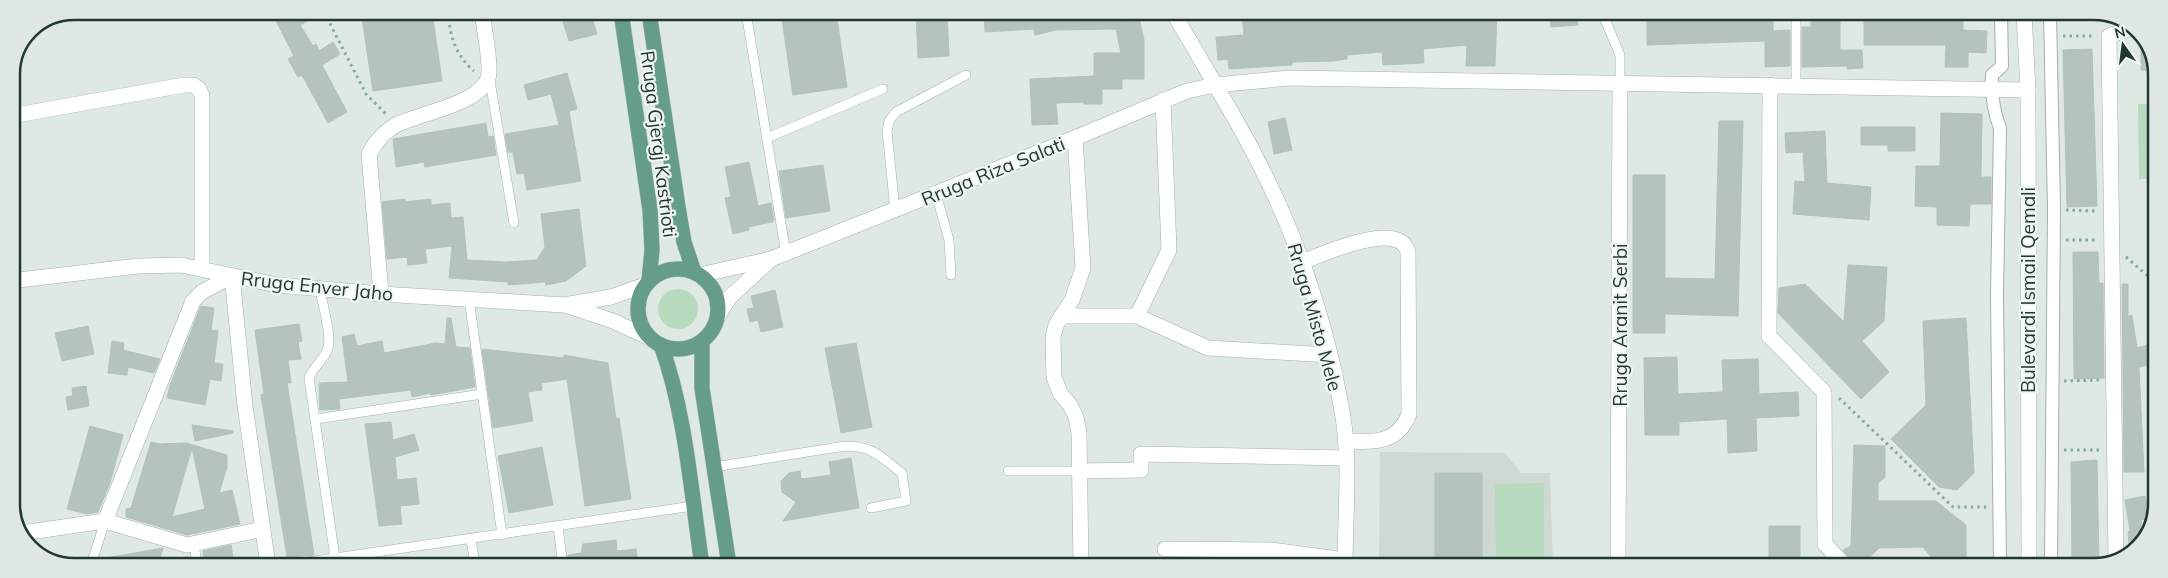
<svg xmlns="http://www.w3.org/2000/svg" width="2168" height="578" font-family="Mulish,sans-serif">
<rect width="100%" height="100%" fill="#dfe9e4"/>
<polygon fill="#cdd9d2" points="1380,452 1505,453 1521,473 1550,473 1553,566 1379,566"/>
<g fill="#b8dabe">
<polygon points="2138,104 2156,104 2156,179 2139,179"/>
<circle cx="678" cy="309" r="20"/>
<polygon points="1544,483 1544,566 1496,566 1495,484"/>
</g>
<g fill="#b4c4bc" stroke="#b2c2ba" fill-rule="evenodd">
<polygon points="284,11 324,12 300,25 313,46 316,44 319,51 333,42 340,54 322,65 347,112 328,123 302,75 298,77 288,59 294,56 274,17"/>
<polygon points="361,12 432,12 442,81 373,91"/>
<polygon points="781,12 836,12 847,87 793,95"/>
<polygon points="916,12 947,12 949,56 918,58"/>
<polygon points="984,12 1122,12 1123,21 1139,18 1144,40 1144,79 1122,79 1122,89 1102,89 1102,104 1084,104 1084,102 1056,103 1058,124 1032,125 1030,79 1094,76 1094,53 1121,53 1116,29 1056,30 1035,35 1034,29 985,32"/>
<polygon points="1242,12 1343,13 1344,16 1380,13 1401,13 1401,15 1497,13 1495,66 1466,66 1467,45 1423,49 1424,63 1383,65 1382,52 1347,55 1347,59 1333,61 1292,62 1292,65 1229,69 1228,59 1218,60 1216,37 1244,35"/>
<polygon points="1550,13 1577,13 1578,25 1551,27"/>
<polygon points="591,14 597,34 569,41 563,22"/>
<polygon points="1864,14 1963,15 1963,30 1987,31 1986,53 1968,52 1968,67 1945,67 1946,45 1864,45"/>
<polygon points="1754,16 1754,20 1773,19 1773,31 1790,30 1790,66 1765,67 1765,41 1647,45 1647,20"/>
<polygon points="1811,17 1840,17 1840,50 1862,50 1863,68 1847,69 1847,66 1802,67 1802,27 1811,27"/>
<polygon points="2141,32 2141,33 2157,70 2141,70"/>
<polygon points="2092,49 2097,206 2067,207 2063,50"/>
<polygon points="567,73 577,109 569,111 581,181 527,190 524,173 517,174 513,152 508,152 505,134 559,125 551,94 528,100 524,85"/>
<polygon points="1941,113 1982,114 1981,177 1991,177 1991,204 1970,204 1969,226 1937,225 1937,207 1915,206 1916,166 1940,166"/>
<polygon points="1285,118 1292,150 1274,154 1268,122"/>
<polygon points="1719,121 1743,121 1738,316 1665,314 1665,333 1633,333 1633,175 1665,175 1665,278 1715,279"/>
<polygon points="486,123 488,137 493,136 496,155 425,167 424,162 396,167 393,139"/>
<polygon points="1861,127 1915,127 1915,151 1888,151 1888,145 1861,145"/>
<polygon points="1825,131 1827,183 1871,187 1869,220 1793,214 1795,181 1805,182 1803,152 1786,153 1785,133"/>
<polygon points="749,162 758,206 771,203 774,220 772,222 748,227 749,230 733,234 725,198 731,197 725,167"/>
<polygon points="823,165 830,211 786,218 779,171"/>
<polygon points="405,199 405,202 431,199 431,205 450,203 451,218 463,217 467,260 506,262 537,260 545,247 541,214 579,209 586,266 566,281 546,285 545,282 508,285 508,282 449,278 452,246 425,249 427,263 408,265 407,257 387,259 382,202"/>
<polygon points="2073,252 2098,252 2099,283 2103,283 2104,378 2074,379"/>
<polygon points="1848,265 1887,267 1884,321 1862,341 1889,372 1861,399 1778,313 1779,288 1805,284 1844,322"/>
<polygon points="2122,284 2128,284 2128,316 2132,315 2137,348 2155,343 2155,363 2139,367 2144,472 2124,472"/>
<polygon points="775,290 783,327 761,332 758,320 750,322 747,309 754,308 751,296"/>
<polygon points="201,306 214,308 211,330 218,331 214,363 223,364 221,381 210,379 205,405 167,398 170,385"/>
<polygon points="447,318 451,318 456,347 470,348 475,387 431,395 430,393 412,397 411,390 339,399 340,409 320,410 319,383 348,382 342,337 354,334 357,346 382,341 384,353 436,343 445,344"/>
<polygon points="1966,318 1974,473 1957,490 1939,487 1891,439 1926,405 1923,321"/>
<polygon points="299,324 302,341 298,342 301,359 288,360 291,383 287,383 314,555 287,557 261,395 264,394 255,330"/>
<polygon points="88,326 94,354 62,361 55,333"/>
<polygon points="112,341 124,343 123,350 160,359 154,373 128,367 127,375 108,373"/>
<polygon points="856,343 872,427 841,433 825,348"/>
<polygon points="482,349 564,358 564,355 608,363 616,419 619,418 631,499 585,506 567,379 541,383 542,390 528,392 533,421 493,428"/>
<polygon points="1677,357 1678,394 1723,392 1722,360 1758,359 1759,394 1798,392 1799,416 1756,418 1757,451 1728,453 1727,419 1679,422 1679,435 1645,435 1644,358"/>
<polygon points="86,386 89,406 68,410 66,397 73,396 72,388"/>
<polygon points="391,422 393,440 414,434 419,450 395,457 397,480 416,478 419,504 400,506 402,524 379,526 365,424"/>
<polygon points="192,425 233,431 233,433 195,441"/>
<polygon points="90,426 123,435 110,483 98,512 87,514 67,509"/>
<path d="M151,442L159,444L186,443L227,455V467L219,493L232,490L240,524L187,535L126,517V509L131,508ZM192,448L205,509L172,517Z"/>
<polygon points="1854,445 1885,446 1885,477 1878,483 1878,501 1936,501 1966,525 1966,559 1962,564 1937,564 1923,547 1879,548 1860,567 1854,564 1843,550 1851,546"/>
<polygon points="542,447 553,505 509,513 498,456"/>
<polygon points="851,458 859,508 783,521 796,502 782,492 781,481 789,473 800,471 801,479 831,475 829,462"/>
<polygon points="2097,460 2099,565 2072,567 2071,462"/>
<rect x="1435" y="473" width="47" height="93"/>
<polygon points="2145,496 2150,518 2141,520 2142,530 2148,530 2130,555 2128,532 2130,531 2125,500"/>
<rect x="1769" y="526" width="31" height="40"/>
<polygon points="616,540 617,551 636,549 638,565 569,565 568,555 581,553 583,544"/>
<polygon points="231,545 234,565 205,565 203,551"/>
<polygon points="163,548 158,565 106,565 106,558"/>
<polygon points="556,557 557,565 547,565 547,558"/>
</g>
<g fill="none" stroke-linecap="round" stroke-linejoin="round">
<defs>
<g id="service">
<polyline points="746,12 786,254"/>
<polyline points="1603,15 1620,55 1620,83"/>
<polyline points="489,75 514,223"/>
<polyline points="1796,86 1796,13"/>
<polyline points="767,138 883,89"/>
<polyline points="936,194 949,240 951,275"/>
<polyline points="895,210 887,131 889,121 896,112 966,75"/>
<polyline points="469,299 502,535"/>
<polyline points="316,419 482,394"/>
<path d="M714,467L845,446C873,446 880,456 902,473L906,501L871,508"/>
<polyline points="1008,471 1079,471"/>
<polyline points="558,527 563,565"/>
<polyline points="471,539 475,565"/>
<polyline points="194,544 197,565"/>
<polyline points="335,558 693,506"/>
<polyline points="91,565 105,521"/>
<path d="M286,565L335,558L309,378C313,367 325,359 328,348C332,335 322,303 320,289"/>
</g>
<g id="pedestrian">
<polyline points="2050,13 2054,209 2051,567"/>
<path d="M2000,567L1997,295L2000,128C1993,110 1991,94 1992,75L2002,66L2001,13"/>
</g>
<g id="minor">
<polyline points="1770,85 1769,336 1824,392 1825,544 1845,566"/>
<polyline points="11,116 184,85 193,85 199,89 202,96 202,269"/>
<polyline points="1075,138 1083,268 1072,300 1056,325 1053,337 1054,377 1060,393 1070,405 1076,417 1079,433 1081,566"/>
<path d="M1302,262C1323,254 1399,219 1408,252L1409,414C1398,444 1373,442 1345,441"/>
<path d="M381,294L369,154C375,142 386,130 398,124C420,113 487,103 489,73C490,57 484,29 482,12"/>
<polyline points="1061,316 1137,316 1208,348 1329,355"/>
<polyline points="1137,316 1169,250 1163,100"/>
<polyline points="1079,471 1141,470 1141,454 1346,458"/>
<polyline points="105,521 193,301 202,292 232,276"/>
<polyline points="22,533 105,521 187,545 263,529"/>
<polyline points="1165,549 1271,550 1345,560"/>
<polyline points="2116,559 2109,36 2133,27"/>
<polyline points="1618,566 1620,83"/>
</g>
<g id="tertiary">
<path d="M1173,12C1193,47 1214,82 1234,117C1286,207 1324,308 1342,411C1351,461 1345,515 1345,566"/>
<polyline points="700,275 771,259 1075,138 1187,91 1215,85 1289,78 2028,90"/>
<polyline points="232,276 245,406 268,565"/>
<polyline points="11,281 138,266 181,265 277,285 381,294 564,305 611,297 645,285"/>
<polyline points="568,306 613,321 650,338"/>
<polyline points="718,316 729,298 770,260"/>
</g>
<polyline id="secondary" points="2024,13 2028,90 2029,567"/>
<g id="primary">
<polyline points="621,12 650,210 652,250 649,281"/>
<polyline points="649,12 678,207 684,242 694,272"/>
<circle cx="678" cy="309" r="40"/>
<polyline points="702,342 702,388 729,565"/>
<path d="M661,345C686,414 691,493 702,565"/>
</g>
</defs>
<use href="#service" stroke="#a2b0aa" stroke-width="10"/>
<use href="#pedestrian" stroke="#a2b0aa" stroke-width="14"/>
<use href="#minor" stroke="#a2b0aa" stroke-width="16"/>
<use href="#tertiary" stroke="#a2b0aa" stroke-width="16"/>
<use href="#secondary" stroke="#9fb5aa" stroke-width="16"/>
<use href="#primary" stroke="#bcc3c1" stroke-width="16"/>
<g stroke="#80ac9a" stroke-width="3" stroke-dasharray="2.5 4" stroke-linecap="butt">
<polyline points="324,12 366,94 387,115"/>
<path d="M448,12C450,36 455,55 474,71"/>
<polyline points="2063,36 2094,36"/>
<polyline points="2066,210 2097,211"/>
<polyline points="2066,240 2098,240"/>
<polyline points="2126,257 2156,283"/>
<polyline points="2064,381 2100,380"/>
<polyline points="1839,398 1953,507 1987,507"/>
<polyline points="2064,450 2101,450"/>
</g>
<use href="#service" stroke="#fff" stroke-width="9"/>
<use href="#pedestrian" stroke="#fff" stroke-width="12"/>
<use href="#minor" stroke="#fff" stroke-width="15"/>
<use href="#tertiary" stroke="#fff" stroke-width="15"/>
<use href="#secondary" stroke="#fff" stroke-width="15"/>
<use href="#primary" stroke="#659d89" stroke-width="15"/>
<defs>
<polyline id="rail" points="70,13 131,11"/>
</defs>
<use href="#rail" stroke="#5b746b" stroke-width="5.5"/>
<use href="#rail" stroke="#eff6f2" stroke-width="4" stroke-dasharray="11" stroke-linecap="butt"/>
</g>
<g text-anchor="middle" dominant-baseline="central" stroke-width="4.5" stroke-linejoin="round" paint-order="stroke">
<g font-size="19" fill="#213830" stroke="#eff6f2">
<text transform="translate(659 144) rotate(83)">Rruga Gjergj Kastrioti</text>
<text transform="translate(993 171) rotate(-22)">Rruga Riza Salati</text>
<text transform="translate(317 286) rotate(6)">Rruga Enver Jaho</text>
<text transform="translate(2028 290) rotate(-90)">Bulevardi Ismail Qemali</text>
<text transform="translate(1315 317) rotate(74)">Rruga Misto Mele</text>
<text transform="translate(1620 325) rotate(-90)">Rruga Aranit Serbi</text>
</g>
</g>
<path d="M0 0H2168V578H0ZM74 20H2094A54 54 0 0 1 2148 74V504A54 54 0 0 1 2094 558H74A54 54 0 0 1 20 504V74A54 54 0 0 1 74 20Z" fill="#dfe7e2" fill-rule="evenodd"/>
<path fill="none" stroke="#213830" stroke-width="2.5" d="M74 20H2094A54 54 0 0 1 2148 74V504A54 54 0 0 1 2094 558H74A54 54 0 0 1 20 504V74A54 54 0 0 1 74 20Z"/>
<g transform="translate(2123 45) rotate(346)" stroke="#eff6f2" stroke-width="4" paint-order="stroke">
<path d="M0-4L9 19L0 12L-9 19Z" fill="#213830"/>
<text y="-8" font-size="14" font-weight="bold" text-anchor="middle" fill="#213830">N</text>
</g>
</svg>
